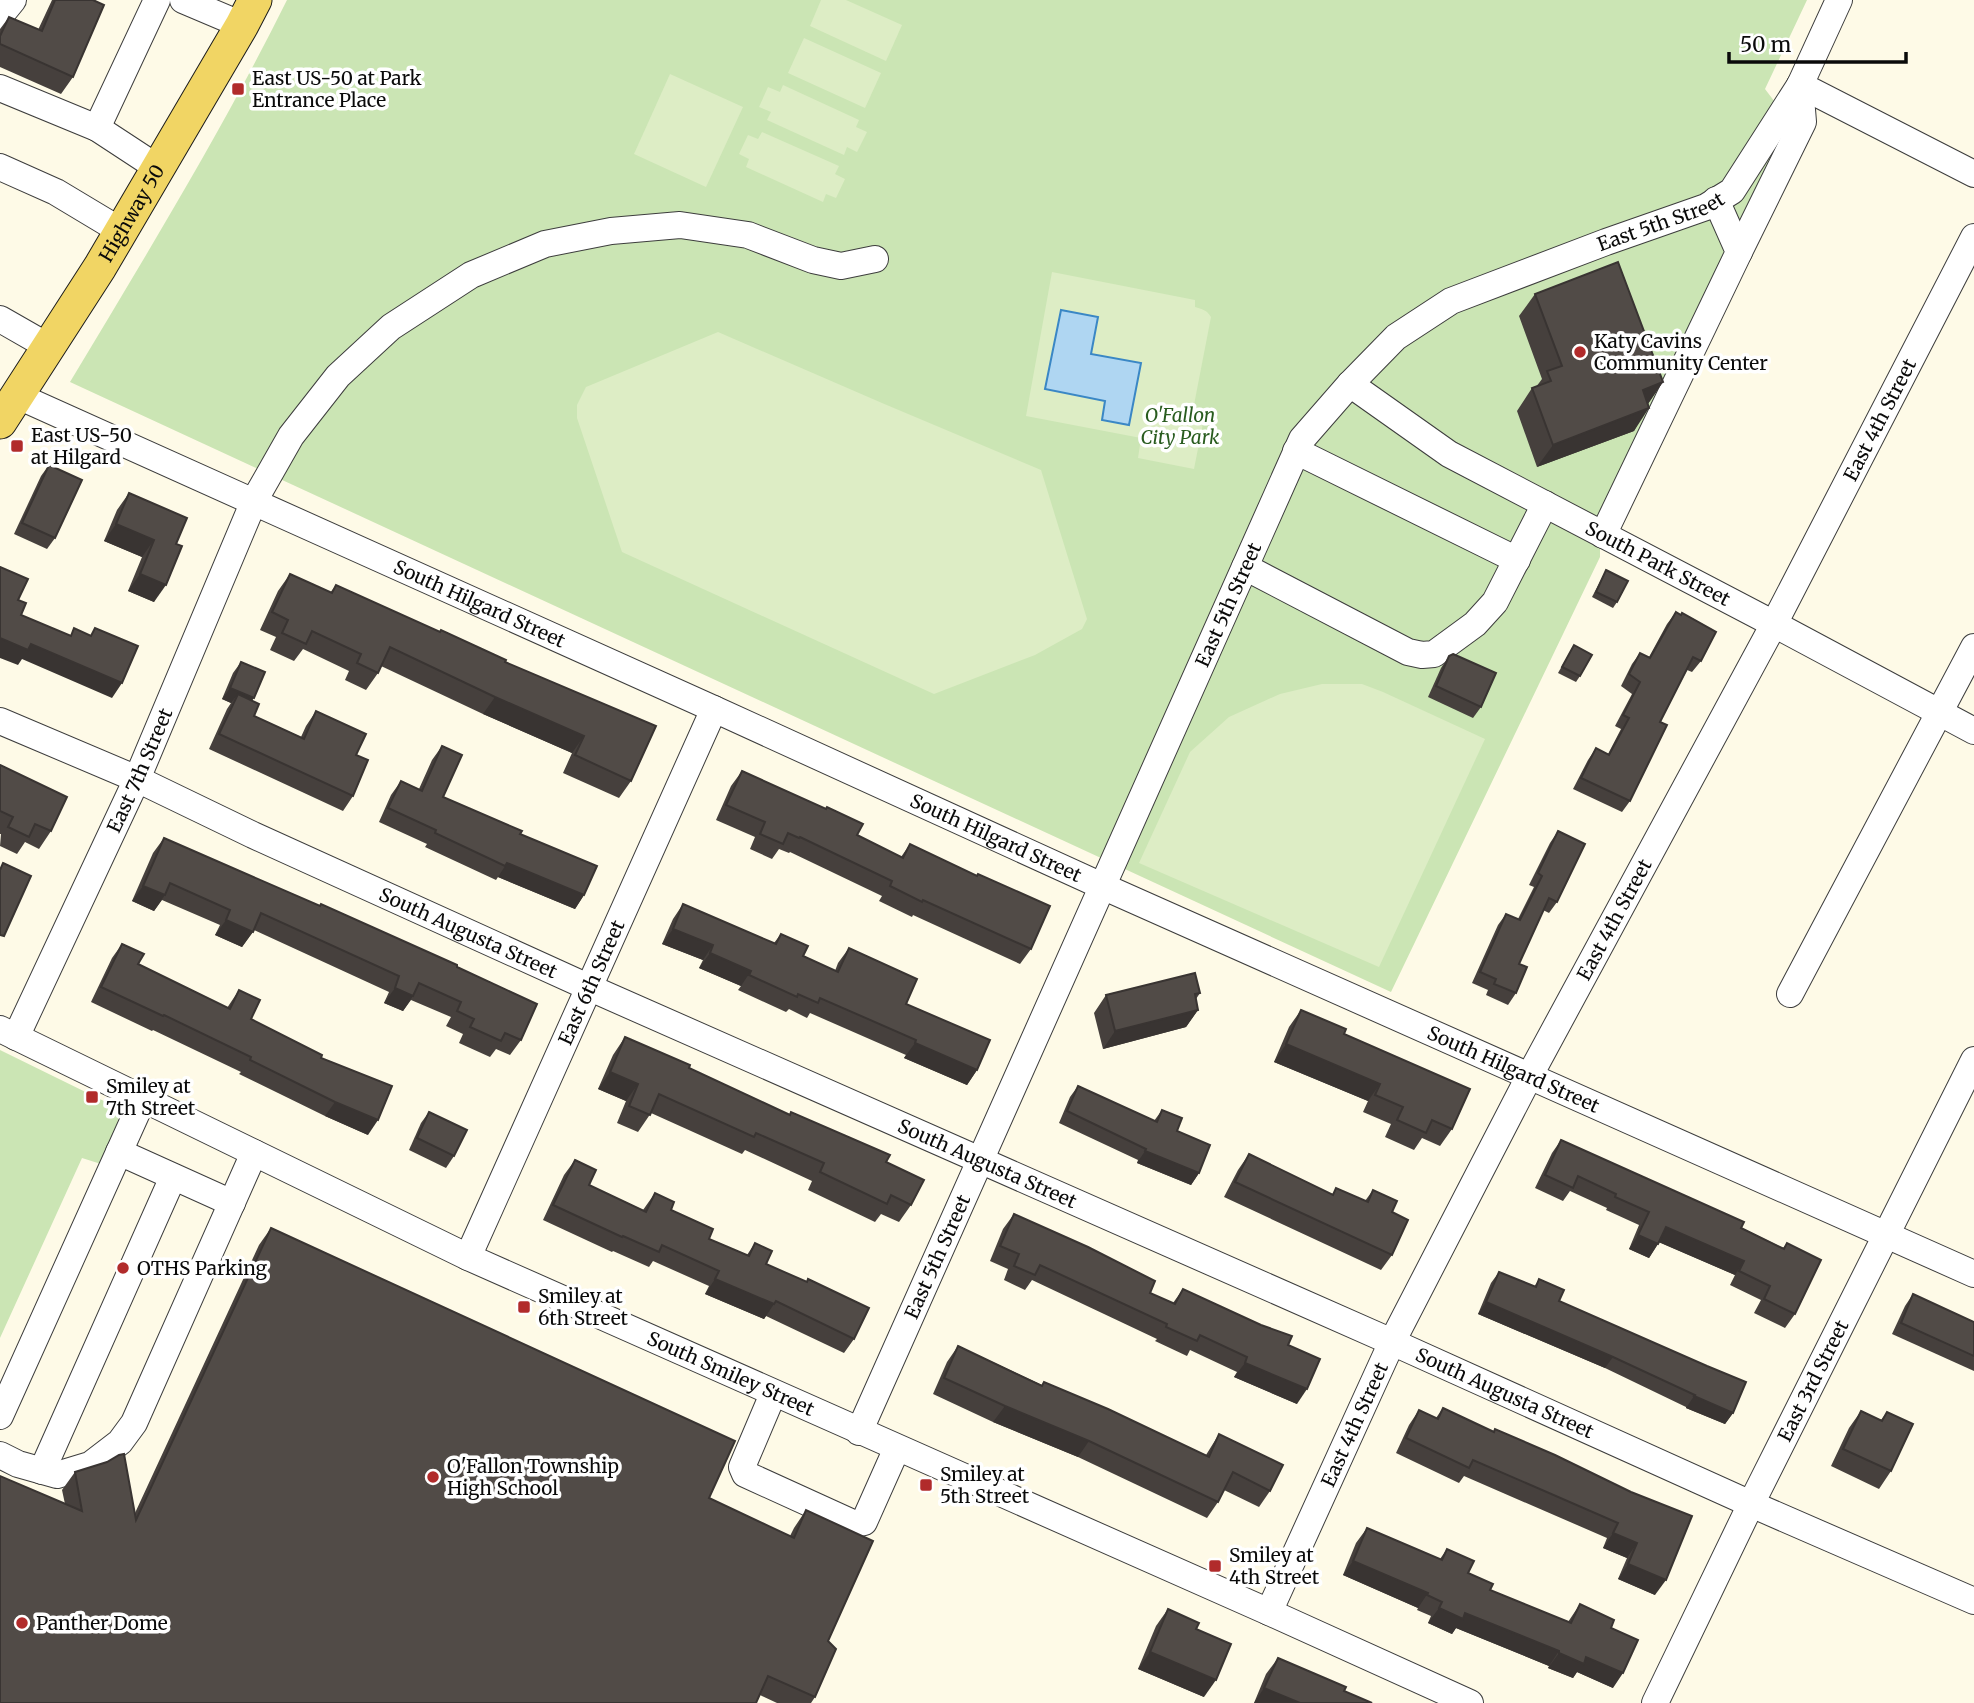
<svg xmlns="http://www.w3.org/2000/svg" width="1974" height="1703" font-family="Merriweather,serif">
<rect width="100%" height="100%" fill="#fefae7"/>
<g fill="#cbe5b4">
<path d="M287,0H1807L1765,89L1790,122L1600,511V557L1391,992L70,382C145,257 222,131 287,0Z"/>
<polygon points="0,1050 112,1105 119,1116 113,1140 101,1164 82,1158 0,1338"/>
</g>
<g fill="#ddedc5">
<polygon points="821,0 846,0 902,25 886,61 810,26"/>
<polygon points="804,38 881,73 865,108 788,73"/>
<polygon points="670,74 743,107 706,187 634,154"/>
<polygon points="783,85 859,120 856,127 867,132 857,152 847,147 844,155 767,120 771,112 759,107 768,87 780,92"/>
<polygon points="762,132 839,166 835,174 845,179 836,198 826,194 823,202 746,167 749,159 739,154 748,135 758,139"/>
<path d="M1052,272L1195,300V307C1202,309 1207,310 1211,317L1193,410L1205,413L1194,469L1138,458L1141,438L1026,416Z"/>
<polygon points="718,332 882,403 1041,470 1087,619 1082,629 1035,655 934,694 622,552 577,418 577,405 586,387"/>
<polygon points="1322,684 1362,684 1383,692 1485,739 1379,967 1139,863 1190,752 1229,717 1280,694"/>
</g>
<polygon fill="#afd6f2" stroke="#3a87c5" stroke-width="2" points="1061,310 1098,317 1091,354 1141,363 1129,425 1102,420 1105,401 1045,389"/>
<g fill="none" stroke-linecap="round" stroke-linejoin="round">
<defs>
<g id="minor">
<polyline points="183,0 242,25"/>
<polyline points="0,16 13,0"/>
<polyline points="1800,85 1974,174"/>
<polyline points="0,88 97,128 158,168"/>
<polyline points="97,128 157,0"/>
<polyline points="0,167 56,192 121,231"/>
<polyline points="1739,252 1803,122 1800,85"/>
<polyline points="0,319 49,347"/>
<path id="s1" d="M1350,384L1449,454L1774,624L1974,731"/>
<path id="s2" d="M18,396L714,709L1102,886L1974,1274"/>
<polyline points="1296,451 1517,560"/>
<polyline points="1603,535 1739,252 1716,200"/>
<polyline points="1245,567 1408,652 1422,655 1434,654 1475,624 1495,602 1545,504"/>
<path id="s3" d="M0,721L137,779L253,835L588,987L1392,1342L1751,1504L1974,1601"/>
<polyline points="1790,994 1974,647"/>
<path id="s4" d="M0,1029L468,1257L1269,1612L1470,1703"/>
<path id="s5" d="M16,1037L137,779L254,501L291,436L338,376L391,327L471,275L545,244L611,231L680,225L748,235L813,260L841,266L875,259"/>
<polyline points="119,1152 232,1203"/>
<path id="s6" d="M468,1257L714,709"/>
<polyline points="773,1394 742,1467 745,1474 855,1524 864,1522 897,1448"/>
<polyline points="0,1416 143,1099"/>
<path id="s7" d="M859,1432L1302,439L1350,384L1396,337L1451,301L1606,242L1706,207L1732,191L1800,85L1839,0"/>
<polyline points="0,1455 18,1464 57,1475 90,1465 120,1442 134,1423 254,1153"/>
<polyline points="42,1471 173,1177"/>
<path id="s8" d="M1269,1612L1392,1342L1530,1075L1774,624L1974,237"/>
<path id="s9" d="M1655,1703L1751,1504L1974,1060"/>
</g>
<g id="major">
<path id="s10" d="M0,422L100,267L242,25L255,0"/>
</g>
</defs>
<use href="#minor" stroke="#3d3d3d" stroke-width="28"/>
<use href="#major" stroke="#1b1b1b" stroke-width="35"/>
<use href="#minor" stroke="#fff" stroke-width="26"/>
<use href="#major" stroke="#f1d564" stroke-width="33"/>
</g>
<g fill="#46403d">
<polygon points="52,0 93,0 73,77 61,94 0,67 0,29 9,17 38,30"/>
<polygon points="1535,294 1663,382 1648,404 1634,431 1537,467 1517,411 1532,388 1536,387 1542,379 1519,316"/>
<polygon points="49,465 55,538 47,549 14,534 41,476"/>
<polygon points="129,493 176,544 154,602 128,591 142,557 104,541 117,510"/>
<polygon points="1606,570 1617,602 1613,608 1592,597"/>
<polygon points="290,574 330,593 336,585 505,662 631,781 619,798 563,773 572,753 483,714 381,666 378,673 366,690 345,680 349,671 303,649 294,661 270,650 276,637 260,630 278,591"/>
<polygon points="1676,612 1701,661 1692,672 1687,670 1660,722 1630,801 1622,812 1573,789 1588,760 1596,748 1608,754 1621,729 1615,726 1632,694 1621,686 1632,664 1640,653 1649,657 1667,624"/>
<polygon points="1574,645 1580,676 1576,682 1558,673"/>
<polygon points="1449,656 1481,707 1473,718 1428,697 1441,668"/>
<polygon points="241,662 252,701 254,716 301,737 306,726 316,711 356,755 353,796 343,811 209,749 227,709 231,703 222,699 233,673"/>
<polygon points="442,746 443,797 520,834 584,895 575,909 498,877 496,880 425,847 427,844 379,822 391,795 401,781 419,789 432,760"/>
<polygon points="0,765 51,831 39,849 25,842 17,854 0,846 1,834 0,834"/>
<polygon points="742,771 857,835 901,857 910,844 1031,949 1020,964 913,915 912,917 879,901 882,896 790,852 789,853 779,849 772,859 750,849 755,837 716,820 731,786"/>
<polygon points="1558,831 1557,902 1549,913 1543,910 1519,964 1516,993 1508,1005 1486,995 1488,990 1472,983 1498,925 1506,914 1518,919 1534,887 1529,885 1550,843"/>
<polygon points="164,838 457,967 521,1040 510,1055 496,1049 490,1057 459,1043 463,1034 446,1026 451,1017 411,1000 403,1011 384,1003 389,992 254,930 242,947 215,935 220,925 162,900 154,911 132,901 153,853"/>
<polygon points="683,904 774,943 781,934 803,956 835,971 838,963 849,948 906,1004 977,1070 967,1085 904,1058 906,1055 810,1013 807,1018 789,1009 786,1012 738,990 741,986 699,968 703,960 662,944 673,919"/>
<polygon points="122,944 138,964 227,1008 239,990 251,1019 321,1058 368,1135 325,1116 239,1074 241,1072 153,1030 152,1031 91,1002 112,958"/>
<polygon points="1200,993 1196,999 1198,1010 1186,1027 1103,1049 1094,1013 1106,995"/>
<polygon points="1301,1010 1344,1034 1452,1129 1440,1146 1422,1138 1414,1150 1385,1137 1391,1124 1363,1112 1368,1101 1274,1062 1289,1027"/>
<polygon points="625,1037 886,1162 911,1205 899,1222 881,1214 875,1222 808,1190 812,1181 745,1150 742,1154 651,1113 638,1132 617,1123 626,1101 598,1089 613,1055"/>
<polygon points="1078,1086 1154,1121 1162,1110 1177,1131 1199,1173 1191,1185 1137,1163 1138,1160 1059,1123 1070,1097"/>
<polygon points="429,1112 454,1156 446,1168 409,1150 421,1123"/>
<polygon points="1561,1140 1783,1248 1787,1243 1795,1314 1785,1328 1754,1313 1761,1300 1730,1285 1735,1275 1659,1242 1649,1258 1629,1249 1639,1225 1606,1210 1607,1208 1570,1191 1563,1201 1535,1188 1552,1153"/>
<polygon points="1249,1154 1332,1195 1336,1188 1365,1201 1373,1190 1392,1212 1392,1255 1381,1270 1224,1197 1238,1170"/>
<polygon points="575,1160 589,1185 643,1210 655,1193 671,1210 709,1239 747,1255 755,1243 766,1264 854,1339 844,1353 766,1316 764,1319 705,1294 709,1286 653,1261 649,1267 613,1251 612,1252 543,1220 564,1175"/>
<polygon points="1014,1214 1150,1293 1173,1303 1183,1289 1288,1345 1297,1404 1234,1377 1237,1372 1190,1350 1187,1356 1155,1341 1157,1339 1032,1280 1025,1290 1004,1280 1008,1269 990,1261 1003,1229"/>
<polygon points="271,1228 709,1498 790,1536 794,1528 806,1510 828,1641 815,1697 811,1703 777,1703 760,1695 0,1703 65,1504 62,1490 75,1472 135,1513 259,1245"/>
<polygon points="1499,1272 1534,1287 1539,1279 1559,1301 1733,1413 1725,1424 1686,1408 1686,1407 1605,1368 1478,1314 1491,1283"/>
<polygon points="1913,1294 1974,1322 1974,1371 1892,1334 1905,1306"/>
<polygon points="958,1346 1042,1385 1044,1382 1206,1455 1219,1434 1270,1491 1259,1507 1224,1490 1218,1502 1207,1518 1078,1457 993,1422 933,1394 947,1362"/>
<polygon points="1443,1408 1494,1432 1631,1492 1655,1595 1618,1579 1627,1558 1603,1548 1607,1538 1464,1476 1459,1483 1396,1453 1409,1425 1419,1410 1436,1418"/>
<polygon points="1861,1411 1881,1420 1887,1412 1891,1471 1879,1489 1831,1466 1849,1428"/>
<polygon points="1367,1528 1440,1559 1447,1549 1468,1573 1490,1590 1568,1622 1580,1604 1611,1628 1613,1688 1577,1672 1573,1678 1548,1668 1549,1666 1456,1628 1452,1634 1428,1623 1431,1616 1417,1610 1418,1608 1343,1575 1356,1543"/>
<polygon points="1168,1609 1196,1629 1204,1697 1138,1669 1156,1626"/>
<polygon points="1278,1658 1344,1691 1372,1703 1254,1703 1266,1674"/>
</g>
<g fill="#393432">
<polygon points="1663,382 1647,405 1643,390"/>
<polygon points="1649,408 1634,431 1537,467 1553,445"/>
<polygon points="116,524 154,540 142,557 104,541"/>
<polygon points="140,574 166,585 154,602 128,591"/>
<polygon points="0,638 31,644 122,683 112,698 22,659 18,665 0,658"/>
<polygon points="230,688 254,698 246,709 238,694 231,703 222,699"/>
<polygon points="495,697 584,736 572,753 483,714"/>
<polygon points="507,863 584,895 575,909 498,877"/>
<polygon points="143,886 165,895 154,911 132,901"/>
<polygon points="226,920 253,932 242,947 215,935"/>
<polygon points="673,929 713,945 703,960 662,944"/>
<polygon points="710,953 751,971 741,986 699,968"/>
<polygon points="395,988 413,996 403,1011 384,1003"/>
<polygon points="1198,1010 1186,1027 1103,1049 1115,1031"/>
<polygon points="915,1043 977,1070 967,1085 904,1058"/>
<polygon points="1286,1044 1380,1084 1368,1101 1274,1062"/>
<polygon points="610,1072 638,1084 626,1101 598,1089"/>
<polygon points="335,1102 378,1120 368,1135 325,1116"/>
<polygon points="1145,1151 1199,1173 1191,1185 1137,1163"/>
<polygon points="1666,1227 1744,1261 1735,1275 1656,1241"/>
<polygon points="1638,1235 1658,1244 1649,1258 1629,1249"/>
<polygon points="715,1279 774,1304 764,1319 705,1294"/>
<polygon points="1486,1302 1613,1357 1605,1368 1478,1314"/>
<polygon points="1245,1363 1307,1389 1297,1404 1234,1377"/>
<polygon points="1694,1396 1733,1413 1725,1424 1686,1408"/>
<polygon points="1005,1406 1089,1441 1078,1457 993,1422"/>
<polygon points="1613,1533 1637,1543 1627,1558 1603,1548"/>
<polygon points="1353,1561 1428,1593 1418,1608 1343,1575"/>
<polygon points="1628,1564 1666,1580 1655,1595 1618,1579"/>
<polygon points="1439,1608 1465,1613 1559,1651 1549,1666 1456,1628 1452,1634 1428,1623"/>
<polygon points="1150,1652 1216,1680 1204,1697 1138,1669"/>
<polygon points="1559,1653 1586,1657 1623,1673 1613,1688 1577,1672 1573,1678 1548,1668"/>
<polygon points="1264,1688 1300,1703 1254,1703"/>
</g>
<g fill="#514b47" stroke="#393432" stroke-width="2">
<polygon points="55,0 93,0 104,5 73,77 0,44 0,36 9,17 42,31"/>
<polygon points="1618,262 1663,382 1643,390 1649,408 1553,445 1532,388 1551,381 1547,371 1562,366 1535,294"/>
<polygon points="49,465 82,480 55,538 22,523"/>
<polygon points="129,493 187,518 176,544 182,546 166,585 140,574 154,540 116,524"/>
<polygon points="0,567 28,579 18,600 26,603 21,615 71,636 74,628 91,636 95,628 138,646 122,683 31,644 28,650 0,638"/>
<polygon points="1606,570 1628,581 1617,602 1596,592"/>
<polygon points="290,574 332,593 336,585 440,632 441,630 506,660 505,662 656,726 631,781 575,755 584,736 495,697 390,647 378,673 357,663 361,654 312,631 306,644 282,633 288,620 272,612"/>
<polygon points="1676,612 1681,615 1682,613 1716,632 1701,661 1693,657 1660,722 1667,725 1630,801 1581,778 1596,748 1609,755 1629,718 1623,715 1640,682 1629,674 1640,653 1650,658"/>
<polygon points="1574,645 1592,655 1580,676 1562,667"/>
<polygon points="1453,654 1496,673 1481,707 1436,686 1449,656"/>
<polygon points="241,662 265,672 254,698 230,688"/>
<polygon points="238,694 259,704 254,716 304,739 316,711 366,734 356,755 368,760 353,796 219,734"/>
<polygon points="442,746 462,755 443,797 522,831 520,834 597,866 584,895 507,863 505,866 435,833 436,830 388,808 401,781 422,791"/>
<polygon points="0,765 67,797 51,831 35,824 29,837 8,827 13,817 0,811"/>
<polygon points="742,771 826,809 827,807 863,824 857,835 903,858 910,844 977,876 978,874 1050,906 1031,949 923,900 922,902 890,886 892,881 800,837 799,838 788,833 783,844 760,834 765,822 726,805"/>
<polygon points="1558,831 1585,844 1557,902 1549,898 1519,964 1527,967 1516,993 1494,984 1496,979 1480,972 1506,914 1520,920 1542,876 1538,873"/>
<polygon points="164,838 320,906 321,904 457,965 457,967 537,1004 521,1040 505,1033 501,1041 470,1027 474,1019 457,1011 461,1002 419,983 413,996 395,988 399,976 261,913 253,932 226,920 230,910 170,883 165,895 143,886"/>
<polygon points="3,863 31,876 4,936 0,935 0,870"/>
<polygon points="683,904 776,944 781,934 808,946 803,956 838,972 849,948 917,979 906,1004 990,1040 977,1070 915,1043 916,1040 820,998 818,1003 798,994 797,997 749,975 751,971 710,953 713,945 673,929"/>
<polygon points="122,944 144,954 138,964 230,1009 239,990 260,1000 251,1019 322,1055 321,1058 392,1086 378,1120 335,1102 250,1060 251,1057 164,1015 163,1016 101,987"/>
<polygon points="1195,973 1200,993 1195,994 1198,1010 1115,1031 1106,995"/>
<polygon points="1301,1010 1346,1029 1344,1034 1470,1089 1452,1129 1432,1120 1426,1133 1397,1120 1403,1107 1375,1095 1380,1084 1286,1044"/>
<polygon points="625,1037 690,1065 689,1068 790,1115 791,1112 890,1155 886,1162 924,1180 911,1205 891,1195 887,1204 820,1172 824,1163 756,1133 754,1137 659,1094 650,1115 629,1106 638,1084 610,1072"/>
<polygon points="1078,1086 1157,1122 1162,1110 1182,1118 1177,1131 1210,1145 1199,1173 1145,1151 1146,1149 1067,1111"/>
<polygon points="429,1112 467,1130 454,1156 417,1138"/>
<polygon points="1561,1140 1744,1222 1741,1228 1784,1249 1787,1243 1821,1260 1795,1314 1764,1299 1770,1286 1739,1271 1744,1261 1666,1227 1658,1244 1638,1235 1649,1212 1615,1197 1616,1194 1578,1176 1573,1188 1545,1175"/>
<polygon points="1249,1154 1333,1195 1336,1188 1368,1202 1373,1190 1397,1201 1392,1212 1408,1220 1392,1255 1235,1182"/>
<polygon points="575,1160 596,1170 589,1185 646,1212 655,1193 674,1202 671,1210 713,1229 709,1239 749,1256 755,1243 772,1251 766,1264 807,1282 808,1279 869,1308 854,1339 776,1301 774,1304 715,1279 719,1271 662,1245 659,1252 623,1236 622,1237 553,1205"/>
<polygon points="1014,1214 1088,1247 1155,1281 1150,1293 1175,1304 1183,1289 1261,1325 1292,1336 1288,1345 1320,1359 1307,1389 1245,1363 1247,1357 1200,1335 1197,1341 1166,1327 1167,1324 1040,1265 1035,1275 1014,1266 1019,1254 1000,1246"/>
<polygon points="271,1228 735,1441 709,1498 794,1538 806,1510 873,1541 828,1641 836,1649 815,1697 768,1676 756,1703 0,1703 0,1476 82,1511 75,1472 107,1462 119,1455 124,1454 136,1520"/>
<polygon points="1499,1272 1536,1287 1539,1279 1564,1290 1559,1301 1707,1366 1746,1382 1733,1413 1694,1396 1695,1395 1613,1357 1486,1302"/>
<polygon points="1913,1294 1974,1322 1974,1356 1901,1323"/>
<polygon points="958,1346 1042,1386 1044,1382 1108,1409 1209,1457 1219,1434 1283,1465 1270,1491 1233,1472 1218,1502 1089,1441 1005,1406 944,1378"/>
<polygon points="1443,1408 1494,1432 1495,1429 1555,1455 1631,1492 1692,1516 1666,1580 1628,1564 1637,1543 1613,1533 1618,1523 1473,1460 1469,1468 1406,1438 1419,1410 1438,1419"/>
<polygon points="1861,1411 1882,1421 1887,1412 1913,1424 1891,1471 1843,1449"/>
<polygon points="1367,1528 1442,1560 1447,1549 1474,1561 1468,1573 1493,1584 1490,1590 1571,1623 1580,1604 1614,1620 1611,1628 1638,1640 1623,1673 1586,1657 1584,1664 1559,1653 1559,1651 1465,1613 1463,1619 1439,1608 1442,1602 1427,1595 1428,1593 1353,1561"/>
<polygon points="1168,1609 1199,1623 1196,1629 1231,1644 1216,1680 1150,1652"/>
<polygon points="1278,1658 1346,1687 1344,1691 1372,1703 1300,1703 1264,1688"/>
</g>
<g fill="#b12b2b" stroke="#fff" stroke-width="2.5">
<rect x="231" y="82" width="14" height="14" rx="3.5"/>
<circle cx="1580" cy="352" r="7"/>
<rect x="10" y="439" width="14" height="14" rx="3.5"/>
<rect x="85" y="1090" width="14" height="14" rx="3.5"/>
<circle cx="123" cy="1268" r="7"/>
<rect x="517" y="1300" width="14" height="14" rx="3.5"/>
<circle cx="433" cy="1477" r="7"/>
<rect x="919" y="1478" width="14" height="14" rx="3.5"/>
<rect x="1208" y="1559" width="14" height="14" rx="3.5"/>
<circle cx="22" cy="1623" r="7"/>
</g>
<g text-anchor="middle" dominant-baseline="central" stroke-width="7" stroke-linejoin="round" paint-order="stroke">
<g font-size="19" fill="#0a0a0a" stroke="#fff" text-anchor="start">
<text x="252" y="78">East US-50 at Park<tspan x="252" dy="22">Entrance Place</tspan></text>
<text x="1594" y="341">Katy Cavins<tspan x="1594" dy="22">Community Center</tspan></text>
<text x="31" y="435">East US-50<tspan x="31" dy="22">at Hilgard</tspan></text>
<text x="106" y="1086">Smiley at<tspan x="106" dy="22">7th Street</tspan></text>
<text x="137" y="1268">OTHS Parking</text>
<text x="538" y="1296">Smiley at<tspan x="538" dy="22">6th Street</tspan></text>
<text x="447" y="1466">O'Fallon Township<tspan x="447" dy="22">High School</tspan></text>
<text x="940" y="1474">Smiley at<tspan x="940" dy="22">5th Street</tspan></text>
<text x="1229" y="1555">Smiley at<tspan x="1229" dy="22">4th Street</tspan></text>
<text x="36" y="1623">Panther Dome</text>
</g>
<g font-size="19" fill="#0a0a0a" stroke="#fff">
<text stroke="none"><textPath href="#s10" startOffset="247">Highway 50</textPath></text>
<text stroke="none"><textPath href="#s7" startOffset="1516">East 5th Street</textPath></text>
<text stroke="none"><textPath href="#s8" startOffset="1340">East 4th Street</textPath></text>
<text stroke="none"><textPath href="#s1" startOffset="357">South Park Street</textPath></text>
<text stroke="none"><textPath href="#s2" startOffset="506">South Hilgard Street</textPath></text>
<text stroke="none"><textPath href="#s7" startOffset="906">East 5th Street</textPath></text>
<text stroke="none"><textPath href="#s5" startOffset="294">East 7th Street</textPath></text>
<text stroke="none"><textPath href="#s2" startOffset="1073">South Hilgard Street</textPath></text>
<text stroke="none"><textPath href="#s8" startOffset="774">East 4th Street</textPath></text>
<text stroke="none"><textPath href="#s3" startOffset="514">South Augusta Street</textPath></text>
<text stroke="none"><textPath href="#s6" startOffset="301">East 6th Street</textPath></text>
<text stroke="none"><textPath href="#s2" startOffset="1640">South Hilgard Street</textPath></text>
<text stroke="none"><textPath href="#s3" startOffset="1082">South Augusta Street</textPath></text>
<text stroke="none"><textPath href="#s7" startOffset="192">East 5th Street</textPath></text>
<text stroke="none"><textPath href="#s4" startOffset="808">South Smiley Street</textPath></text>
<text stroke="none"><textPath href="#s9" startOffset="359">East 3rd Street</textPath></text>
<text stroke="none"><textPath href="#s3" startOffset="1648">South Augusta Street</textPath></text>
<text stroke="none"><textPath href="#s8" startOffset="206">East 4th Street</textPath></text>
</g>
<g font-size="19" font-style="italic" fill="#295c1f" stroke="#fff">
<text x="1180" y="415">O'Fallon<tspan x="1180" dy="22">City Park</tspan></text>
</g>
</g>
<path d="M1729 52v10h177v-10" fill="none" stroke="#0a0a0a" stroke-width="3.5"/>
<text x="1740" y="52" font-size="21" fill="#0a0a0a" stroke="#ffffff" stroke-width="5" paint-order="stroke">50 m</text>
</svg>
